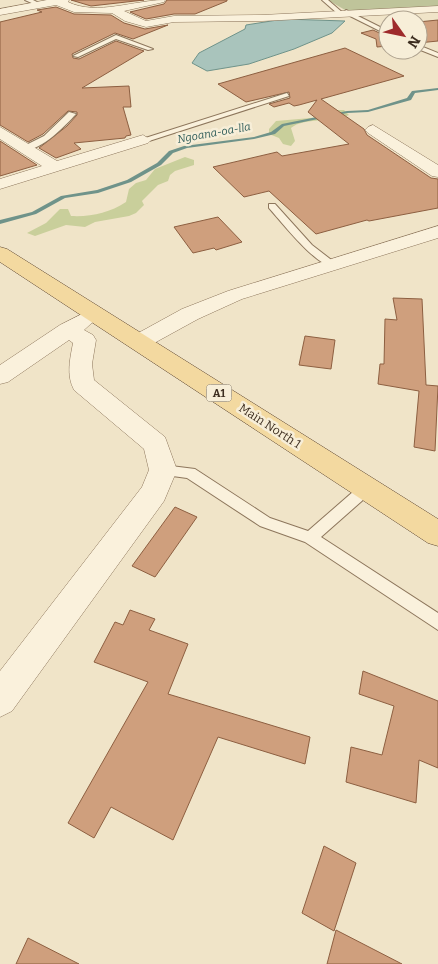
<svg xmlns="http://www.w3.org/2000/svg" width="438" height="964" font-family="Bitter,serif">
<rect width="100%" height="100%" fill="#f0e4c8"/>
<g fill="#c9cf9b">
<path d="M335,110H344L349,115C332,123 304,117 291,128L295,141L291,146L283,144L279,138L269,134V129L276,121L322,117Z"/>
<path d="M185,157L194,160V165L175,171L170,175L168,181L158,185L142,201L144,205L136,213L129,216L95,222L85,227L66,225L35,236L27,233L46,223L60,209H68L71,216C91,217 109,213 126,202L129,189L136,183L146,180L155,169Z"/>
</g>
<polygon fill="#bfc49a" points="328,0 438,0 438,8 352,11 345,10"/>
<polygon fill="#a9c4bc" stroke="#6f938a" points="284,19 345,21 332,33 294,49 249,64 207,71 192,63 199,53 245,29 246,25"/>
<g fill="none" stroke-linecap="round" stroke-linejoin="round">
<polygon fill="#6f938a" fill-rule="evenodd" points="438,88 438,90 415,93 411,100 368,112 347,113 284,126 275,134 254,139 187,148 173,153 161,165 131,182 98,193 65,198 36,214 0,224 0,220 32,212 61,196 97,190 127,180 157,163 169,151 184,146 254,137 271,132 282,124 347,111 368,110 407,98 412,91"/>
</g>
<g fill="#cf9f7d" stroke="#8d5f41">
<polygon points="71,0 144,0 91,6"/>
<polygon points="167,0 227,0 227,1 195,14 174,14 146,19 130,12 164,4"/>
<polygon points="56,7 74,14 111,15 124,23 145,29 168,25 133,39 115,33 72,54 73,58 79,59 116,41 144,51 82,88 129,86 131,107 123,107 131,135 126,136 125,138 74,143 81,149 56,158 39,148 67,126 77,115 77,112 68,111 43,134 28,142 0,125 0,22 42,12 37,10"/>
<polygon points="438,20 438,41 418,43 418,22"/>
<polygon points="373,30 388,37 388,46 377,47 376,39 361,33"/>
<polygon points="345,48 404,76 321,99 364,129 367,135 431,178 438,179 438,208 369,221 367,220 316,234 269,191 244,197 213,167 277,152 282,156 349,144 308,112 317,100 299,105 294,106 289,103 274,107 269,104 290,98 289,92 246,102 218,84"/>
<polygon points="0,141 37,165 0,176"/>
<polygon points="218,217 242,242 216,250 214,248 193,253 174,227"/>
<polygon points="393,298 422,299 426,385 438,386 435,451 414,447 419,391 378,384 380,364 384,364 385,319 397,320"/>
<polygon points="305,336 335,340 331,369 299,365"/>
<polygon points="175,507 197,517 155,577 132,566"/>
<polygon points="130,610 155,619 149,630 188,644 168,694 310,737 305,764 218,737 173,840 111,807 94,838 68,823 148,682 94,662 115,622 123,625"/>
<polygon points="363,671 438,701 438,768 419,760 416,803 346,782 351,747 382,755 394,706 359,694"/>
<polygon points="324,846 356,863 334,931 302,913"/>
<polygon points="336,930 402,964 327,964"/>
<polygon points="28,938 79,964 16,964"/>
</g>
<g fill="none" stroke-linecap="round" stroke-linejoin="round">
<defs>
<g id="lane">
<polygon points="25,0 33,0 41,4 36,5"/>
<polygon points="322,0 328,0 343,13 338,14"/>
<polygon points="346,10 388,31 388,35 344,13"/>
<polygon points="116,35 153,49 148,50 116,39 78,57 73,56"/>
<polygon points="418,45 438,53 438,57 418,49"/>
<polygon points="287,93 289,96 146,142 139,140"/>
<path d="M69,112L76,114C65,126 41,151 24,150V146L44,136Z"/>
<path d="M269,204H275L312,245L334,262V266C318,269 280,220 269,208Z"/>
<polygon points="163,465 195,469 270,518 308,531 362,484 372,484 374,488 372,492 321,537 438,613 438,630 305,542 260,526 187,478 158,474 156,470 158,466"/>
</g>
<g id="street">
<path d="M47,0H69L68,2C97,16 134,0 165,0L164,2L124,11L146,21L174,16L262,15L438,6V12L262,21L174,22L146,27L125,21L112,13L74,12L56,5L0,15V9Z"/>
<polygon points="373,125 438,165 438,177 432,176 368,133 365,130 368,127"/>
<polygon points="0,127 57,161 143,135 151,140 148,143 0,189 0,179 42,166 0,139"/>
<polygon points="438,226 438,238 242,299 198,319 147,347 139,349 131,347 128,342 131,337 182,309 228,291"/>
<path d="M84,313L92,315L95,320L84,330L93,335L96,340L92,364L94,380L165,437L177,470L164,501L12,711L0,717V671L142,487L149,470L144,449L74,390C66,375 70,359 73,343L69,340L8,382L0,384V365L60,325Z"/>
</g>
<polygon id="primary" points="0,247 7,249 438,519 438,546 428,543 0,262"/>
</defs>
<use href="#lane" stroke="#8d765c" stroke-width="2"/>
<use href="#street" stroke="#8d765c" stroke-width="1"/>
<use href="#primary" stroke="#5b4430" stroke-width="1"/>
<use href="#lane" fill="#faf1dc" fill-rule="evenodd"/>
<use href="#street" fill="#faf1dc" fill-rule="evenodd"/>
<use href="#primary" fill="#f3d9a0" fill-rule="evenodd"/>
</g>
<g text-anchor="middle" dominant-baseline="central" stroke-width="5" stroke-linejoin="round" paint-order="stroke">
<g font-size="11" font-style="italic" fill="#2f5d5a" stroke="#f7eed8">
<text transform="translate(214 133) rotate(-10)">Ngoana-oa-lla</text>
</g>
<rect fill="#f7eed8" stroke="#756857" stroke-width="1" x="206.5" y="384.5" width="25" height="17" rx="4"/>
<g font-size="11" font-weight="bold" fill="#3d2e20">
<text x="219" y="393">A1</text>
</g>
<g font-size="12" fill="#3d2e20" stroke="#f7eed8">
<text transform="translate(270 426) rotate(33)">Main North 1</text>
</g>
</g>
<g transform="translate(403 35) rotate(123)"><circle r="24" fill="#f7eed8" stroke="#ada18e"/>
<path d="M0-4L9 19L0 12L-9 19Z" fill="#9e2a2b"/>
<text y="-8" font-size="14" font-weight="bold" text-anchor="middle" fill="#3d2e20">N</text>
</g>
</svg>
